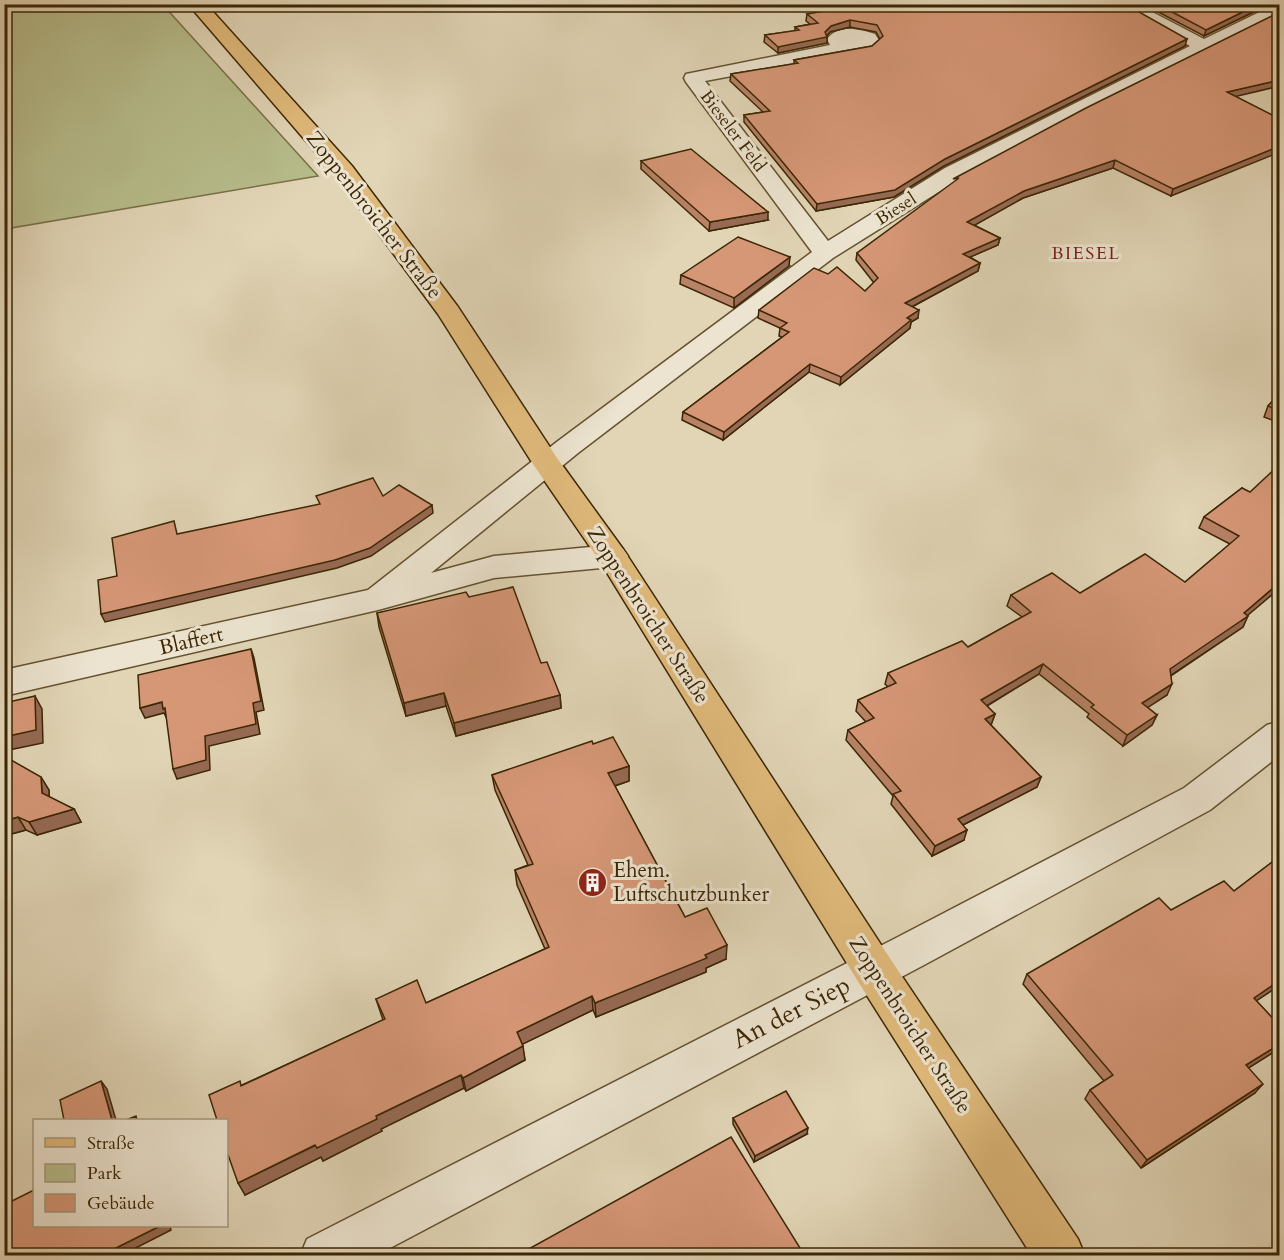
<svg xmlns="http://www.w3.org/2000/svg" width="1284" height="1260" font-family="Cardo,serif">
<rect width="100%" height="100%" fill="#e1d5b6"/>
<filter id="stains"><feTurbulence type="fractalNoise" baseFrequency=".00333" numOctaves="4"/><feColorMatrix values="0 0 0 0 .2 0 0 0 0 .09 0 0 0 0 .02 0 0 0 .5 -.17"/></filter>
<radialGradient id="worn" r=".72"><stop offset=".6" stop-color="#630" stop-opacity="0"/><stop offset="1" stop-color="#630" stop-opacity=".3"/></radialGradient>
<polygon fill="#b7bc8b" stroke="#7a7148" stroke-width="1.5" points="5,4 163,5 318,176 5,229"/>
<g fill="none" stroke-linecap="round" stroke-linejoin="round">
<defs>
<g id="minor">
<path d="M1115,4H1137L1204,39L1274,5L1280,4V16L1083,113L961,178L833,258L578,453L431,573L494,556L612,545L623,549L628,556L623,563L612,567L494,578L378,610L4,696V670L368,590L558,441L812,252L686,82L684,78L686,74L830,45L827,39C838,24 860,29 875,34L880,42L871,50L705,81L828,241L945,168L1190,46Z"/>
<polygon points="1280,721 1280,755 1210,810 924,965 375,1256 300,1256 307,1239 894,939 1184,788 1267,725"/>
</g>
<polygon id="major" points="188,4 206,4 352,166 458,307 557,458 623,549 889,957 1078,1239 1085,1256 1032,1256 859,983 601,563 533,464 438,314 336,176"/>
</defs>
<use href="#minor" stroke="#655230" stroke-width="3"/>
<use href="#major" stroke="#3c2604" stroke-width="3"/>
<use href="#minor" fill="#ece4d0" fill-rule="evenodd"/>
<use href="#major" fill="#e0ba7b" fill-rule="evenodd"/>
</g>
<g fill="#b88266" stroke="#3c2604" stroke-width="1.5">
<polygon points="1143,4 1270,4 1204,36"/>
<polygon points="807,14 1185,46 944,166 894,197 816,211 744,122 744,115 763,112 730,81 731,74 794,64 794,60 872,46 880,39 876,32 850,27 830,32 827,36 827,43 778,53 764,42 765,35 795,31 795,27 810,24 806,21"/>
<polygon points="1236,97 1171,196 1113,168 1023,198 974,225 1000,238 998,245 970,257 980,263 978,271 912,307 918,318 911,322 910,328 840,385 809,372 723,440 682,420 683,412 782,337 779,336 780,328 758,318 759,310 865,291 874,283 856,260 857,253"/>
<polygon points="641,161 768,220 709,231 641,169"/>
<polygon points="789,266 734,308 680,284 681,275"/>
<polygon points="1280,393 1280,423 1264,417 1268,406"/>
<polygon points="1242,488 1247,616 1243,627 1171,676 1167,695 1147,707 1157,715 1152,725 1123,746 1087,717 1089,714 1039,674 987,706 995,714 991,725 1041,777 1037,787 963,825 964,840 932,856 891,804 893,796 846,740 848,730 866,722 856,711 858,700 888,687 885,684 888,673 968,647 1022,617 1007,606 1011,595 1080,593 1185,582 1230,544 1199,528 1204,517"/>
<polygon points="469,597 541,663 560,695 561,708 456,736 446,706 406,716 379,627 377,613"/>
<polygon points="593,744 629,766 629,781 615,786 685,917 726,959 706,968 706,972 596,1017 593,1010 522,1044 525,1060 466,1091 464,1088 381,1129 382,1131 323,1161 321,1157 245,1195 242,1085 383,1020 376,999 426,1003 545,949 517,885 515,870 528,865 495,790 492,775"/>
<polygon points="4,756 49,790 49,797 74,809 81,822 37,835 26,830 4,836"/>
<polygon points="1280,856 1280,985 1256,1001 1280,1026 1280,1048 1248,1068 1255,1093 1141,1168 1085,1099 1090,1090 1104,1081 1023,984 1027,974 1171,910 1234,891"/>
<polygon points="733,1118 807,1134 754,1162 733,1124"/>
</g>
<g fill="#966a53" stroke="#3c2604" stroke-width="1.5">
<polygon points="1259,4 1270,4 1204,36 1206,30"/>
<polygon points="850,20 850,27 830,32 826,37 827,37 827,43 778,53 778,47 825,32 831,26"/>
<polygon points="1187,39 1185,46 944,166 894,197 816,211 817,204 945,159"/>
<polygon points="1280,80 1280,86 1225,99 1227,92"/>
<polygon points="1280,146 1280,152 1171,196 1173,189"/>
<polygon points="1115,160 1113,168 1023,198 966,230 967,222 1024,191"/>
<polygon points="768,212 768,220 709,231 710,222"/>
<polygon points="1000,238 998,245 961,261 963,254"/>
<polygon points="790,257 789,266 734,308 734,298"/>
<polygon points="980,263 978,271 904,311 905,303"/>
<polygon points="919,310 918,318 911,322 910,328 840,385 841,377 907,318"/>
<polygon points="810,364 809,372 723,440 724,432"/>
<polygon points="432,505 433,513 371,556 337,568 105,622 101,614"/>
<polygon points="1280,582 1280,588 1241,621 1248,616 1243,627 1165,679 1170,669 1244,613"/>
<polygon points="251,649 254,658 264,710 256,712 260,734 209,746 210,770 177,779 173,769 205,736 253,703"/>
<polygon points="1043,664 1039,674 978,711 981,700"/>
<polygon points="1172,684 1167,695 1138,714 1142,703"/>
<polygon points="444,693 446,706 406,716 404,703"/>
<polygon points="560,695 561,708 456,736 454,723"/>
<polygon points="35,696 42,709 43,743 4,751 4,737"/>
<polygon points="162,702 165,708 167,719 164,713 145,718 140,708"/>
<polygon points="995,714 991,725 985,719"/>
<polygon points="1157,715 1152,725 1123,746 1127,735"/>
<polygon points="629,766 629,781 608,788 608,773"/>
<polygon points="41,777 49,790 49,806 42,793"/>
<polygon points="1041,777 1037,787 955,829 958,819"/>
<polygon points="74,809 81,822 37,835 29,822"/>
<polygon points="18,817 26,830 4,836 4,821"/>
<polygon points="967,830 964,840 932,856 935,846"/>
<polygon points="727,945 726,959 706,968 706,972 596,1017 595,1003"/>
<polygon points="1280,980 1280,985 1247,1007 1254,998"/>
<polygon points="592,996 593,1010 519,1046 517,1032"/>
<polygon points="1280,1044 1280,1048 1239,1074 1246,1065"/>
<polygon points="523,1046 525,1060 466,1091 463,1078"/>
<polygon points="461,1075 464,1088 381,1129 382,1131 323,1161 321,1157 245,1195 238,1183"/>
<polygon points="101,1081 107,1089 116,1120 112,1120"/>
<polygon points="1263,1084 1255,1093 1141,1168 1147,1160"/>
<polygon points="808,1128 807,1134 754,1162 755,1156"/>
<polygon points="160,1226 170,1226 171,1230 120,1256 100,1256"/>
</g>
<g fill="#d69777" stroke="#3c2604" stroke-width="1.5">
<polygon points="866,4 1125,4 1187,39 945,159 895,190 817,204 744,115 770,111 731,74 798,63 794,60 872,46 883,36 877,25 850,20 831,26 825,32 827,37 778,47 765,35 799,30 795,27 818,23 807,14"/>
<polygon points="1157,4 1259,4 1206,30"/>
<polygon points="1280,12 1280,80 1227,92 1280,119 1280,146 1173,189 1115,160 1024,191 967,222 1000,238 963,254 980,263 905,303 919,310 907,318 911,320 841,377 810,364 724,432 683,412 789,332 780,328 787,323 759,310 814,268 828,274 837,267 865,291 878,278 857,253 959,178 953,179 1086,108"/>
<polygon points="691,149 768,212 710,222 641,161"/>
<polygon points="738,237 790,257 734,298 681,275"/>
<polygon points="1280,393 1280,411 1268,406"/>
<polygon points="1280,464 1280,582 1244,613 1248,616 1170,669 1172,684 1142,703 1157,715 1127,735 1091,707 1094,705 1043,664 981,700 995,714 985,719 1041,777 958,819 967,830 935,846 893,794 901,791 848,730 874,718 858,700 896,683 888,673 962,641 968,647 1031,612 1011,595 1052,573 1080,593 1145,554 1185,582 1239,536 1204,517 1242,488 1250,492"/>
<polygon points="373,478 383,496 399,485 432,505 370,548 335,560 101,614 98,580 117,576 112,538 174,521 177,534 320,504 316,496"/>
<polygon points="513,587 541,663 547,662 560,695 454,723 444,693 404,703 377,613 466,592 469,597"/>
<polygon points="251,649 261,701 253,703 256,724 205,736 206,760 173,769 165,708 163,709 162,702 140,708 138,675"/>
<polygon points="35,696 36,730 4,737 4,703"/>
<polygon points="613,737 629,766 608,773 685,917 707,908 727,945 705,955 707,958 595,1003 592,996 517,1032 523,1046 463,1078 461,1075 376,1116 377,1119 317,1148 315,1145 238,1183 226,1149 226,1120 217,1120 209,1095 240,1081 241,1086 385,1019 376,999 417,980 426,1003 549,947 515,870 533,864 492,775 592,741 593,744"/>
<polygon points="4,756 41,777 42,793 74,809 29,822 18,817 4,821"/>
<polygon points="1280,856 1280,980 1254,998 1280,1026 1280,1044 1246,1065 1263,1084 1147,1160 1090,1090 1113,1075 1027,974 1159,898 1171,910 1224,881 1234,891"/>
<polygon points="101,1081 112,1120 64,1120 60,1100"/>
<polygon points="786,1091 808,1128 755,1156 733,1118"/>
<polygon points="136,1116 137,1120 126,1120"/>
<polygon points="731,1137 805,1256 516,1256"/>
<polygon points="34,1190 34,1226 160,1226 100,1256 4,1256 4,1205"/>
</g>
<defs>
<symbol id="building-disc" viewBox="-11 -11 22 22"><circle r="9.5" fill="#8f2418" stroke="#ece4d0"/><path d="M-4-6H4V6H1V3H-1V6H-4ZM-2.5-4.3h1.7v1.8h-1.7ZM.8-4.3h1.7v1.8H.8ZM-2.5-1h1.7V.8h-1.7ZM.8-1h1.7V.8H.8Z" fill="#fff"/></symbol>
</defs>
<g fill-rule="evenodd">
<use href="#building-disc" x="576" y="866" width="33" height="33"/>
</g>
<g text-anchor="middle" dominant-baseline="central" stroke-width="6" stroke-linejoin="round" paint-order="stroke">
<g font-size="18" fill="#3c2604" stroke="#ece4d0">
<text transform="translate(733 131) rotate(53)">Bieseler Feld</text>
<text transform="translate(896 209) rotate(-32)">Biesel</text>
</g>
<g font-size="18" letter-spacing="1.5" fill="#7a1f14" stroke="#ece4d0">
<text x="1086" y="253">BIESEL</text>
</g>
<g font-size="21" fill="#3c2604" stroke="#ece4d0">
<text transform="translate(374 215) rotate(52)">Zoppenbroicher Straße</text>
<text transform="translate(648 615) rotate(57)">Zoppenbroicher Straße</text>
<text transform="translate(191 641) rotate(-13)">Blaffert</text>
<text transform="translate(910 1025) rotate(57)">Zoppenbroicher Straße</text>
</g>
<g font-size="21" fill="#3c2604" stroke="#ece4d0" text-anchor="start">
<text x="613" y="870">Ehem.<tspan x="613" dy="24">Luftschutzbunker</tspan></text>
</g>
<g font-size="26" fill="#3c2604" stroke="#ece4d0">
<text transform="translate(791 1012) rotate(-27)">An der Siep</text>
</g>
</g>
<rect width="1284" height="1260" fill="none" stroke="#e1d5b6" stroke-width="24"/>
<rect x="6" y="6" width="1272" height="1248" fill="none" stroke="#3c2604" stroke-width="3"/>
<rect x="12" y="12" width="1260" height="1236" fill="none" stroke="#3c2604" stroke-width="1.5"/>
<rect x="33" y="1119" width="195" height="108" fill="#ece4d0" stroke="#a6987e" stroke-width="1.5"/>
<rect x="45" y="1138" width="30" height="9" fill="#e0ba7b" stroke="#a6987e" stroke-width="1.5"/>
<text x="87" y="1149" font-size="18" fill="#3c2604">Straße</text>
<rect x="45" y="1164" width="30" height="18" fill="#b7bc8b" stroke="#a6987e" stroke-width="1.5"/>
<text x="87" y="1179" font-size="18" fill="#3c2604">Park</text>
<rect x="45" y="1194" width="30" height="18" fill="#d69777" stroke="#a6987e" stroke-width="1.5"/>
<text x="87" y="1209" font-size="18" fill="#3c2604">Gebäude</text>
<rect width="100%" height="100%" filter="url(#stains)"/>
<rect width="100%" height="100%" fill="url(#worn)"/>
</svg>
